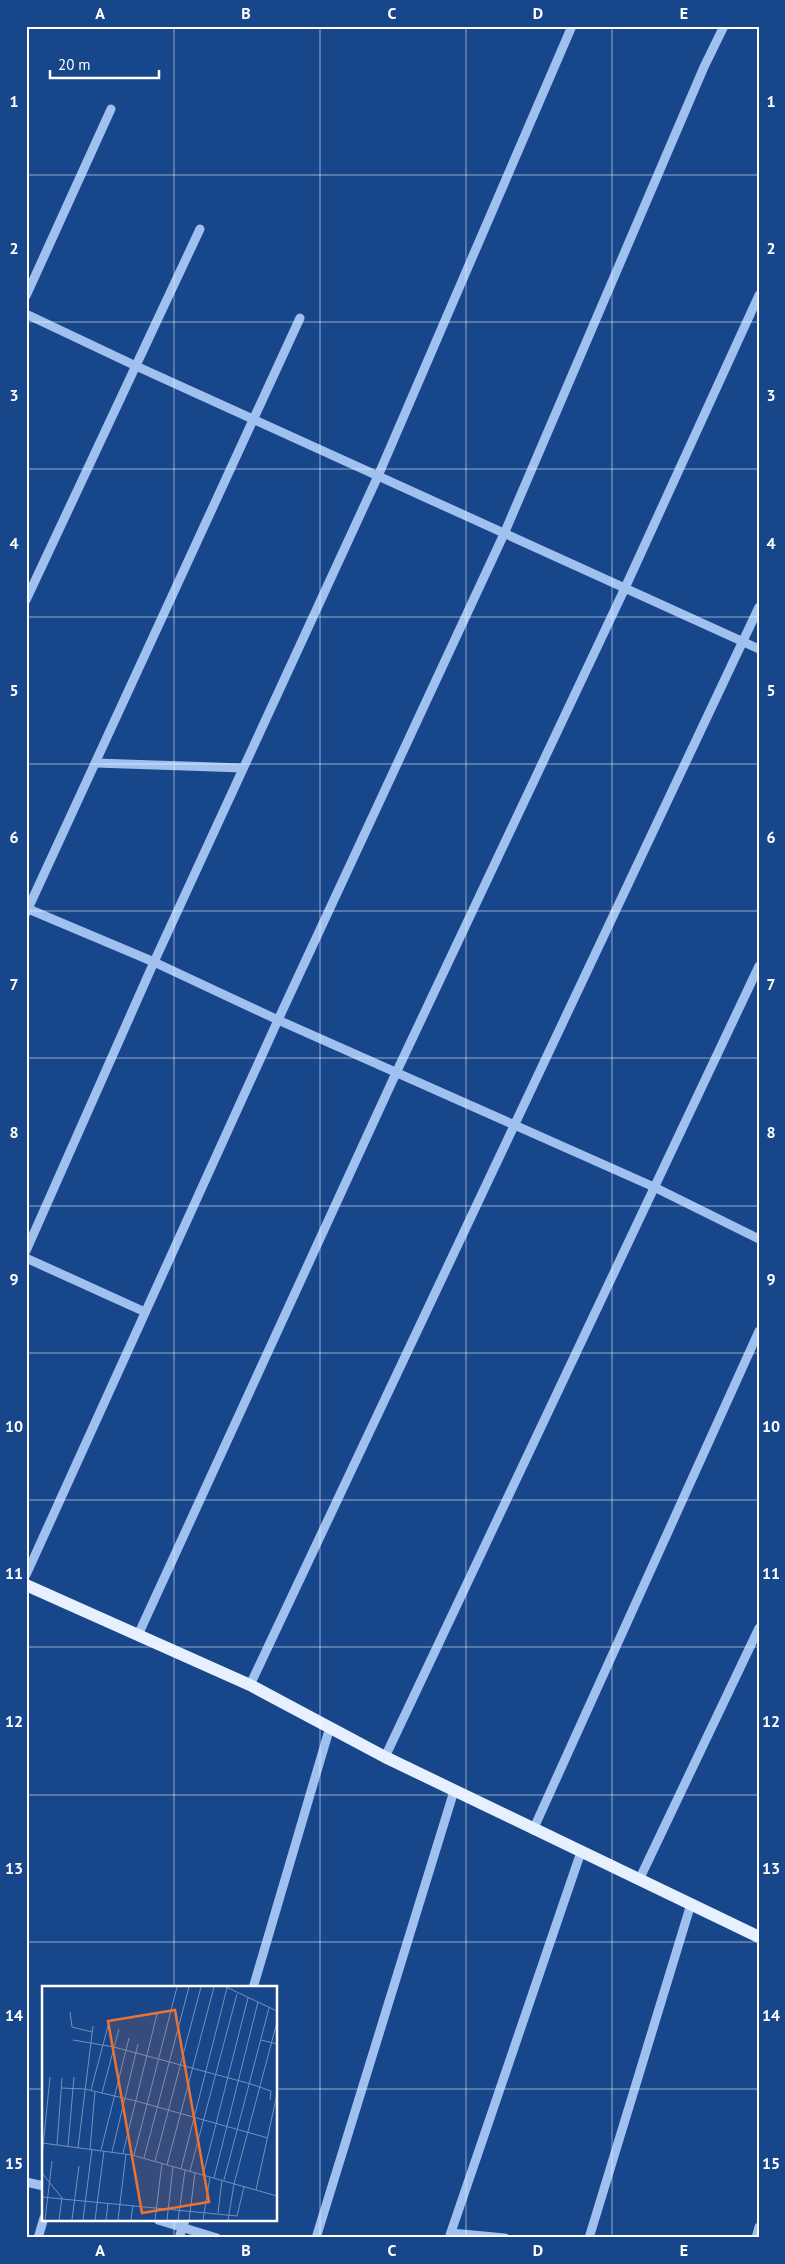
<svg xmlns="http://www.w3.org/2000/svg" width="785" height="2264" font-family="'PT Sans',sans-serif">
<rect width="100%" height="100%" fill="#17468b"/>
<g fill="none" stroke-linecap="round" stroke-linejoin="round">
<g stroke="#a0c1ef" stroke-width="9">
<polyline points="26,296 111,109"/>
<polyline points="26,314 136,366 759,649"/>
<polyline points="26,600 200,229"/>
<polyline points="96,763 243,768"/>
<polyline points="26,908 154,962 278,1020 654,1187 759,1239"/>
<polyline points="26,913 300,318"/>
<polyline points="26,1251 154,962 378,476 572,26"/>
<polyline points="26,1258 145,1312"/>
<polyline points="26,1575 278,1020 504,534 704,67 724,26"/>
<polyline points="138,1635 396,1073 625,588 759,295"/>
<polyline points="250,1685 759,607"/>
<polyline points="385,1757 759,966"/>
<polyline points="533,1830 759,1331"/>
<polyline points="639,1880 759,1628"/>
<polyline points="253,1988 330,1727"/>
<polyline points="26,2182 44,2186"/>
<polyline points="158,2220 217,2238"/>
<polyline points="451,2233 505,2238"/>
<polyline points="38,2238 44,2218"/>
<polyline points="179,2238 185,2220"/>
<polyline points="316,2238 454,1791"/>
<polyline points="449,2238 581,1852"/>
<polyline points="589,2238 691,1904"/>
<polyline points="756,2238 759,2227"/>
</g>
<polyline stroke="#e7f0ff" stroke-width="12" points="26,1585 250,1685 385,1757 759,1937"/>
</g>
<path fill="none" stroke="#fff" stroke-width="1" stroke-opacity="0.55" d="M174,26V1988M320,26V2238M466,26V2238M612,26V2238M26,175H759M26,322H759M26,469H759M26,617H759M26,764H759M26,911H759M26,1058H759M26,1206H759M26,1353H759M26,1500H759M26,1647H759M26,1795H759M26,1942H759M26,2089H44M276,2089H759M174,2220V2238"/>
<g transform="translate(42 1986)">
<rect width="235" height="235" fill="#17468b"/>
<path fill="none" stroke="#7490b9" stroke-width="1" d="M184,1L235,25M28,26L30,41L50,46M31,54L72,61L209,98L229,105L228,114M219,54L235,58M19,102L43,103L94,115L226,152M49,104L66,40M60,107L77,43M0,157L90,169L235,210M15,159L20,92M26,160L32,91M36,162L51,40M48,163L53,105M59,164L87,52M70,166L96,58M81,167L115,28M92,169L135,1M0,171L8,91M102,172L147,1M113,175L159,1M125,179L172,1M139,183L185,2M148,185L195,8M0,187L20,212L17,234M161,189L206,12M172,192L216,16M182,194L227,22M214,204L235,108M0,211L195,230L202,201M176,227L180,194M3,234L10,175M30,234L37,180M41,234L50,163M53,234L62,165M64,234L66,217M76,234L84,168M89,234L91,219M113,234L120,177M125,234L131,181M136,234L143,184M147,234L153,187M161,234L168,191M186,234L192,198L235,36"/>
<path fill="#eb7230" fill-opacity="0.15" stroke="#eb7230" stroke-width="2.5" d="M133,24L167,216L100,227L66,35Z"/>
<rect width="235" height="235" fill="none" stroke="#fff" stroke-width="2.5"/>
</g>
<rect width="785" height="2264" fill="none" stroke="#17468b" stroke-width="55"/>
<path d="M50 70v8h109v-8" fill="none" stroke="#ffffff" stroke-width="2.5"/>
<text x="58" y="70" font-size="15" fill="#ffffff" stroke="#17468b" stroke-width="4" paint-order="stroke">20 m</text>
<rect x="28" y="28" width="730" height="2208" fill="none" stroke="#fff" stroke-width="2"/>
<g font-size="16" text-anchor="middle" font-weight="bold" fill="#fff">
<text x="100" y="19">A</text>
<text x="246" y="19">B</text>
<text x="392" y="19">C</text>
<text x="538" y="19">D</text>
<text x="684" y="19">E</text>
<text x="14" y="107">1</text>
<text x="771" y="107">1</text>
<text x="14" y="254">2</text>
<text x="771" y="254">2</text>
<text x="14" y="401">3</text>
<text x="771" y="401">3</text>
<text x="14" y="549">4</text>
<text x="771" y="549">4</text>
<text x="14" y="696">5</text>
<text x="771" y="696">5</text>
<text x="14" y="843">6</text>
<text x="771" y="843">6</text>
<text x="14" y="990">7</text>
<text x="771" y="990">7</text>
<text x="14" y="1138">8</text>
<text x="771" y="1138">8</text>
<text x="14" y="1285">9</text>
<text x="771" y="1285">9</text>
<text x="14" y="1432">10</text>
<text x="771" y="1432">10</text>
<text x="14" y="1579">11</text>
<text x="771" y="1579">11</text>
<text x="14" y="1727">12</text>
<text x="771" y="1727">12</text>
<text x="14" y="1874">13</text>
<text x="771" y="1874">13</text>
<text x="14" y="2021">14</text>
<text x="771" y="2021">14</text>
<text x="14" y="2169">15</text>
<text x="771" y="2169">15</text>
<text x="100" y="2256">A</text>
<text x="246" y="2256">B</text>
<text x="392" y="2256">C</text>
<text x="538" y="2256">D</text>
<text x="684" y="2256">E</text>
</g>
</svg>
